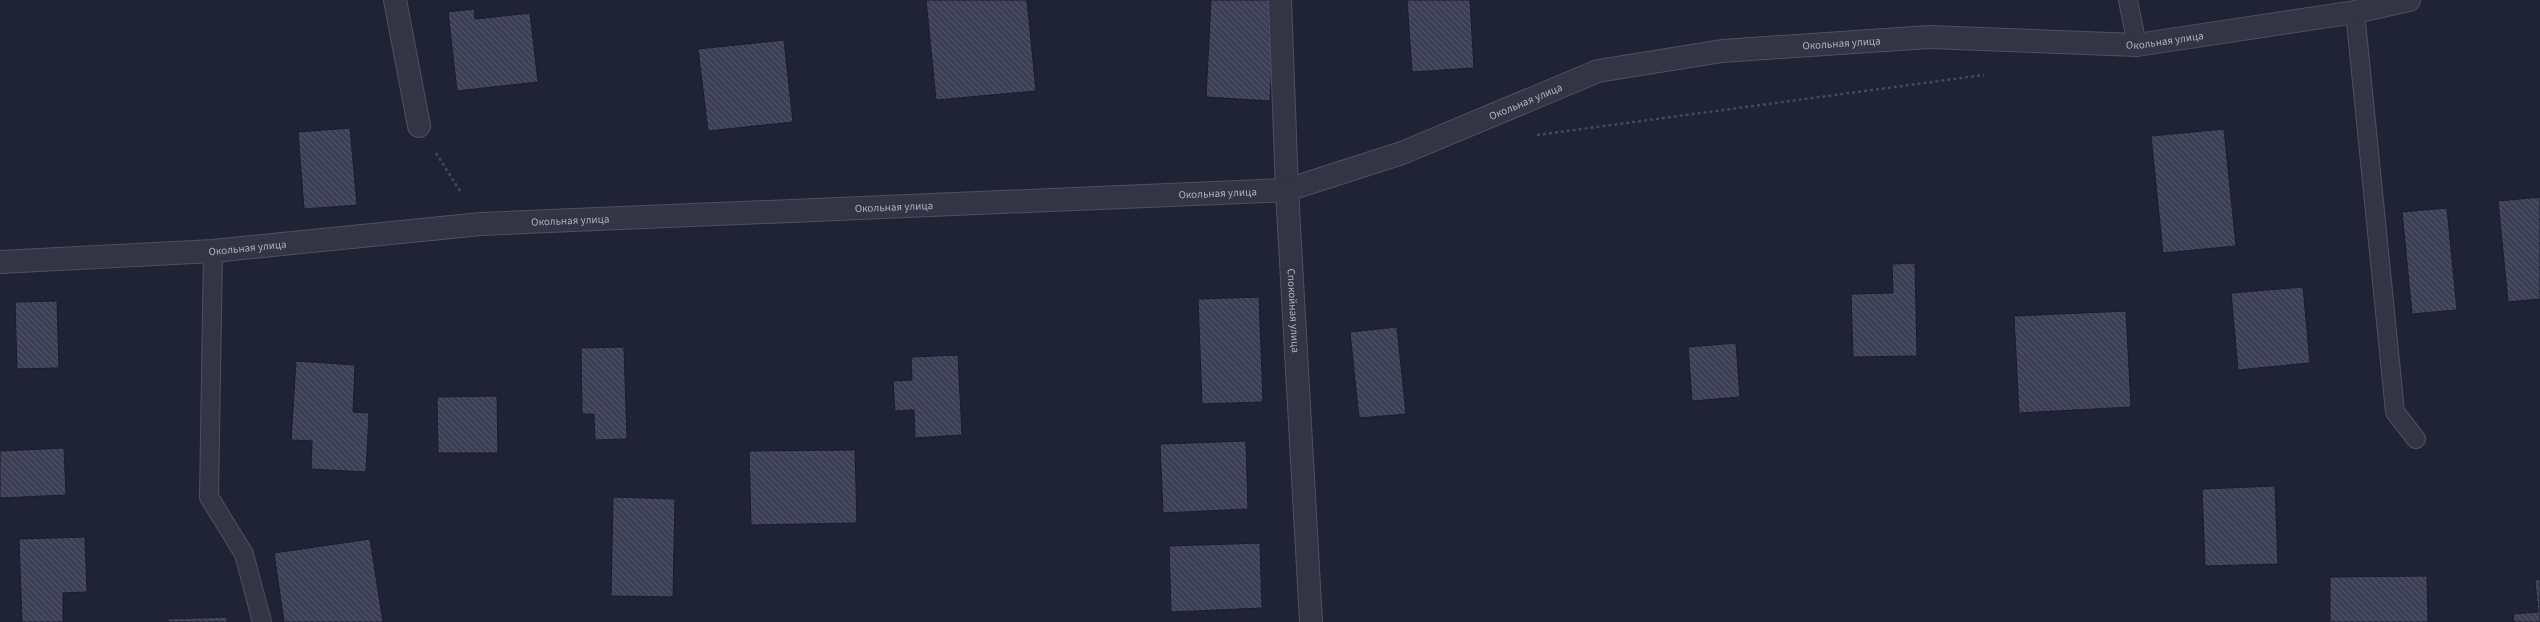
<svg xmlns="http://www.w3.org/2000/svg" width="2540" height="622" font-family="'Source Sans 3',sans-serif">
<defs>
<pattern id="building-back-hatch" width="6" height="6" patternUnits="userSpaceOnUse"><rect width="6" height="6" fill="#3c3f56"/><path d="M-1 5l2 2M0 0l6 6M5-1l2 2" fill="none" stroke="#56586d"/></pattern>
</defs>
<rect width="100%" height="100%" fill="#1f2335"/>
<g fill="url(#building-back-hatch)" stroke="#1a1d2c">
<polygon points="926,0 1027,0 1036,91 936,100"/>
<polygon points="1211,0 1275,0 1270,101 1206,97"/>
<polygon points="1407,0 1470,0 1474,68 1412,72"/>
<polygon points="474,9 475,19 530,13 538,82 457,91 448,12"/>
<polygon points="784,40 793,122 708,131 698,49"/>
<polygon points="350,128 357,205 304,209 298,132"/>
<polygon points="2224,129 2236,246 2163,253 2151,136"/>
<polygon points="2540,197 2540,299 2508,302 2498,201"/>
<polygon points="2447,208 2457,310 2412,314 2402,212"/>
<polygon points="1915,263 1917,356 1853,357 1851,294 1893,293 1892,264"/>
<polygon points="2303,287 2310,363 2238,370 2231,293"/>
<polygon points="1259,297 1263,402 1202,404 1198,299"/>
<polygon points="57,301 59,368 17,369 15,302"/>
<polygon points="2126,311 2131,407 2019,413 2014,316"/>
<polygon points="1397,327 1406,414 1359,418 1350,332"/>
<polygon points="1736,343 1740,397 1692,401 1688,347"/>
<polygon points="624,347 627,439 595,440 594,414 582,414 581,348"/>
<polygon points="958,355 962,435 915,438 914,410 895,411 893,381 912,380 911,357"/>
<polygon points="296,361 355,365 353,412 369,413 366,472 311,469 312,441 291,440"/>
<polygon points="497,396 498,453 438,453 437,397"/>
<polygon points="1246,441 1248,509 1163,513 1160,444"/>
<polygon points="64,448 66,495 0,498 0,451"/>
<polygon points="855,450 857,523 751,525 749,451"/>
<polygon points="2275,486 2278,564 2205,566 2202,489"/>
<polygon points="613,497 675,499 673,597 611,596"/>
<polygon points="85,537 87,592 63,593 63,622 22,622 19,539"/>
<polygon points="370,539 383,622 284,622 274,553"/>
<polygon points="1260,543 1262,608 1171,612 1169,546"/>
<polygon points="2427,576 2428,622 2330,622 2330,577"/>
<polygon points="2540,579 2540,622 2514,622 2513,614 2538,612 2535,580"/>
<polygon points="227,617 227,622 168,622 168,619"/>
</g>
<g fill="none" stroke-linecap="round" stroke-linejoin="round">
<defs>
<g id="lane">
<polyline points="2128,0 2137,45"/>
<polyline points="2355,12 2395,412 2416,439"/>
<polyline points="213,251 209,497 244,554 262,622"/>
</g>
<g id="street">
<polyline points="395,0 419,126"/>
<path id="s1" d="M1280,0L1287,190L1311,622"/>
<path id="s2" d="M0,262L213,251L481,224L1287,190L1402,153L1598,71L1722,51L1929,37L2137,45L2355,12L2409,0"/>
</g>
</defs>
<use href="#lane" stroke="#4d5061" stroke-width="20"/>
<use href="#street" stroke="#4d5061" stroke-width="24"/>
<g stroke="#3f4b53" stroke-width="2.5" stroke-dasharray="3 3" stroke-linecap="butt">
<polyline points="1537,135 1984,75"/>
<polyline points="436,153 460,191"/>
</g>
<use href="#lane" stroke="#333545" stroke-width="18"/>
<use href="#street" stroke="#333545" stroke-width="22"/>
</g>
<g text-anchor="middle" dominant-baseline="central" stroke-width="3" stroke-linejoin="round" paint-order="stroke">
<g font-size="11" fill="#adafc3" stroke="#181b2a">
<text stroke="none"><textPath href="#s2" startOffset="2192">Окольная улица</textPath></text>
<text stroke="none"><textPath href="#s2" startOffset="1868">Окольная улица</textPath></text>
<text stroke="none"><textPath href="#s2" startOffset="1544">Окольная улица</textPath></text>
<text stroke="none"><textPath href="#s2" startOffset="1220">Окольная улица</textPath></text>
<text stroke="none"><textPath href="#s2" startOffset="896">Окольная улица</textPath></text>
<text stroke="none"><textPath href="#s2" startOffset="572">Окольная улица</textPath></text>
<text stroke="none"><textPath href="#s2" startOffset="248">Окольная улица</textPath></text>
<text stroke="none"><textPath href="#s1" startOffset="311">Спокойная улица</textPath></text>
</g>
</g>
</svg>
